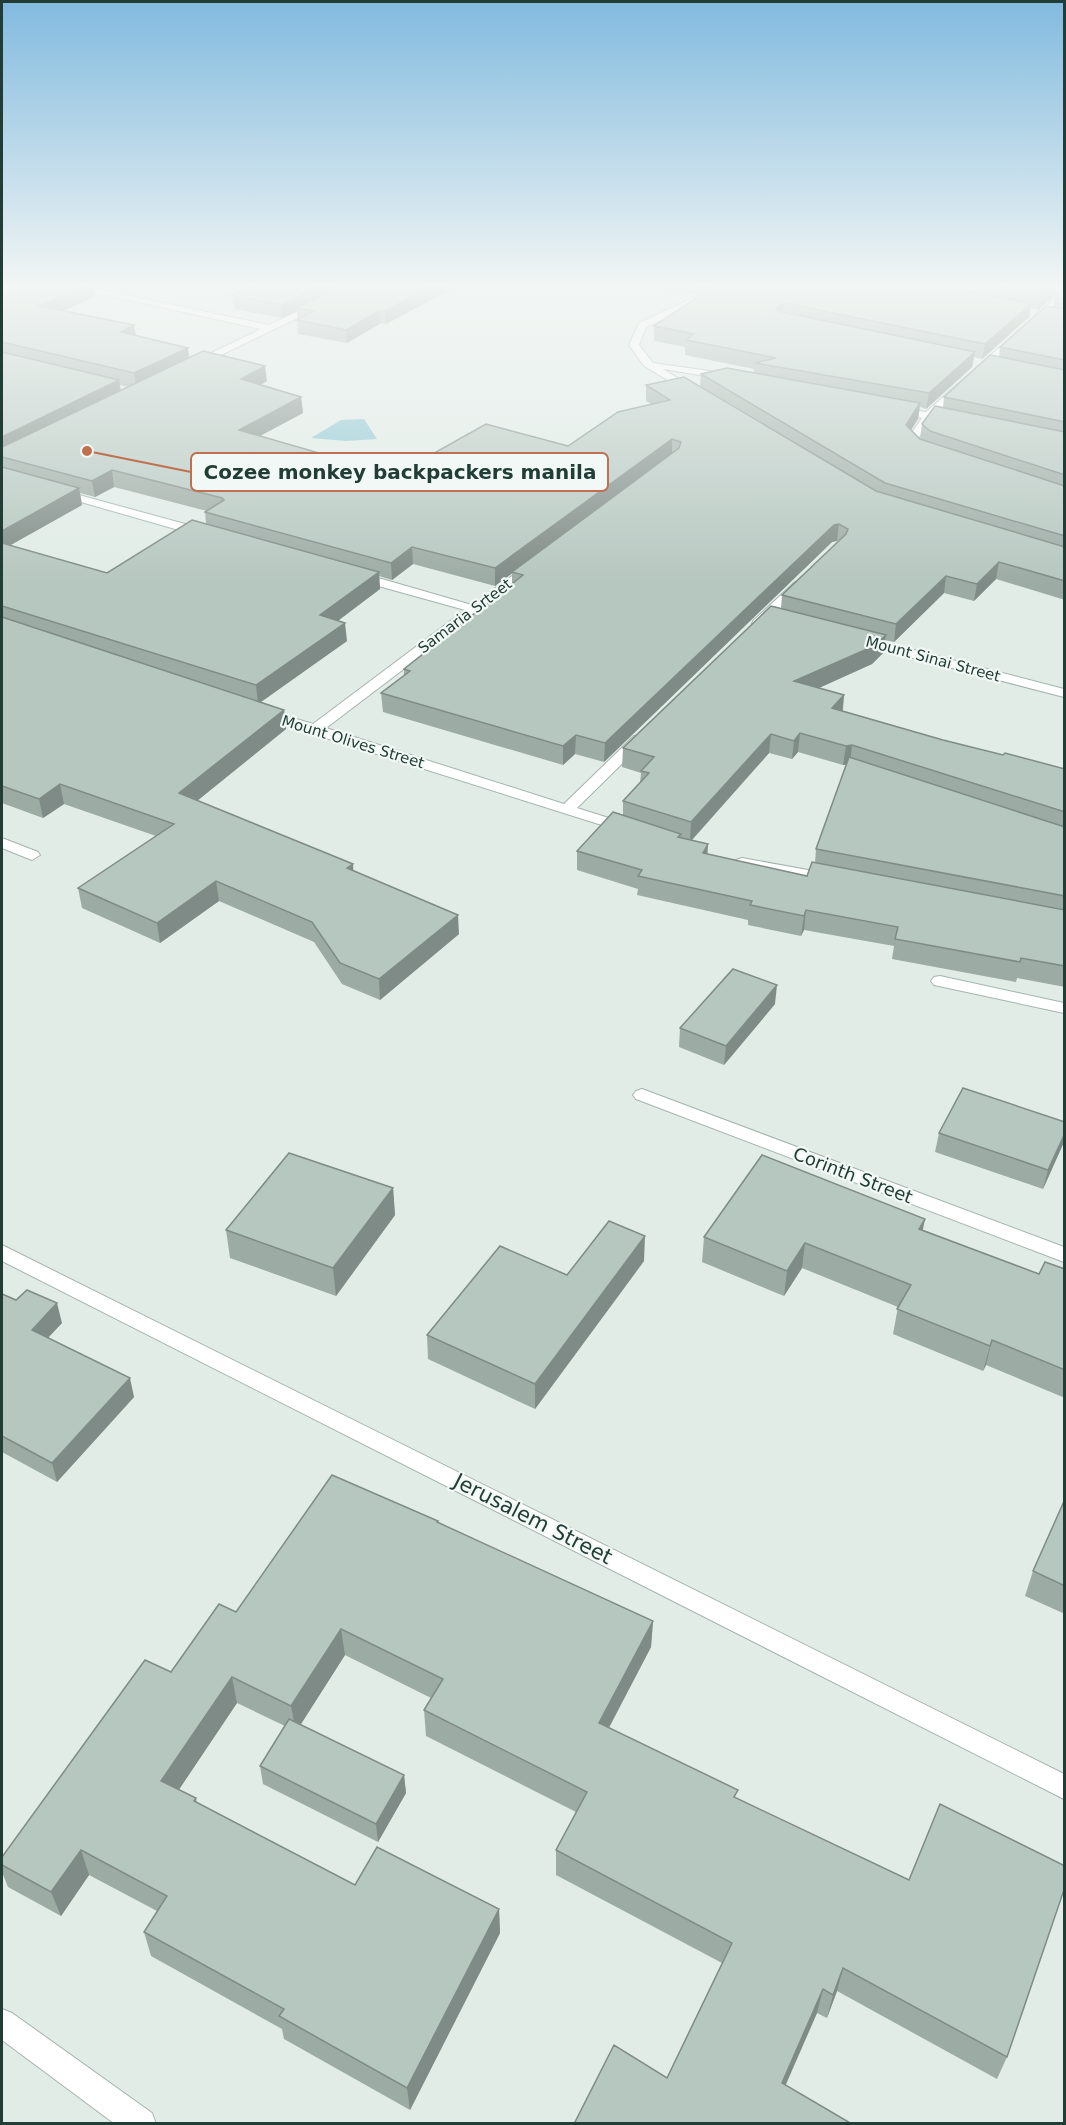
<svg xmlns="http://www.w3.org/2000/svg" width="1066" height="2125" font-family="'DejaVu Sans',sans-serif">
<rect width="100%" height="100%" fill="#e1ece7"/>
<polygon fill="#88c4d2" points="364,419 377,439 346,441 311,438 341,420"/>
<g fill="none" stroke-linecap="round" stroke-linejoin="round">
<defs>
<g id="minor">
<polygon points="70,287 87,287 269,325 350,287 362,287 194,368 190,367 190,363 261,329"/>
<polygon points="716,287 727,287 717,295 646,327 639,345 653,363 730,374 735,377 730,380 663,369 697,390 697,394 693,395 644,366 629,345 639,323"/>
<polygon points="1064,291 1064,298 936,414 954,418 954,422 931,419 917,440 927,450 927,454 919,454 906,441 922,418 891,411 891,407 926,412"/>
<polygon points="57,489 207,530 209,533 203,537 53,494 51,492"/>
<polygon points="530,563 534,564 536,567 534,570 326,728 564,804 634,736 644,736 646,739 644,742 577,808 634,826 637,829 634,832 624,832 310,733 258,716 256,713 263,709 313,724 465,610 353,579 351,576 353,573 361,573 472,605"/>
<polygon points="799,581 803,582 805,585 803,588 763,627 753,627 752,624 753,621 795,582"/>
<polygon points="860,636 1064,689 1064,697 855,643 853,640 855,637"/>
<polygon points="2,838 38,852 40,855 32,860 2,848"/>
<polygon points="742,858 830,874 838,879 830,884 736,866 734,863 736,860"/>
<polygon points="940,976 1064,1003 1064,1013 934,985 931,981 934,977"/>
<polygon points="642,1089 1064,1247 1064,1262 636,1099 633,1095 636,1091"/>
<polygon points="2,1245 1064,1774 1064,1799 2,1261"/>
<polygon points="2,2009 12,2013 152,2113 156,2124 115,2124 2,2040"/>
</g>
</defs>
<use href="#minor" stroke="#a4b4ae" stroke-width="2"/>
<use href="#minor" fill="#fff" fill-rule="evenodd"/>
</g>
<g fill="#9daba5" fill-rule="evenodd">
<path d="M2,287L95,297L63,311L134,325L136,336L188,348L189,358L267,381L261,385L301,397L303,413L260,436L395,475L568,446L651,404L646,401V385L700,387L701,374L754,373V369L685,355V347L654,341V326L713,287H1065V600L996,579L974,601L944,593L894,642L885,640L883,653L872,664L819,688L844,695L843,711L943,740L1003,755L1065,769V987L1017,978L1016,982L892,959L894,946L804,930L801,936L748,925V920L637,895L638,889L577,870V851L623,815V801L640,783L641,773L622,767L623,748L781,608L782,595L838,541H837L832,542L604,762L575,754L563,765L383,712L381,693L404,676V669L512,584V573L495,586L413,564L392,580L379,576L380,589L338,620L347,641L261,702L284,710L286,729L197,801L353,870L459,934L380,1000L342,984L314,942L219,901L160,943L82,908L78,888L156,836L64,804L43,818L2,803ZM1063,289H1064L1055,297L1054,307L1000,347L999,357L944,397L943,407L922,424L920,439L911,430L918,419L920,407L926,409L972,367L974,357L982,359L1029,317L1031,308L1038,310ZM120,385L129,387L121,391ZM114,487L207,511L205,512L206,524L107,573L10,545L82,505L80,493L95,497ZM798,752L843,765H846L816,849L815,863L807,876L708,854L692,840L769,753L792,759Z"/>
<polygon points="97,287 117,287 111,290"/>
<polygon points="455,287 386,324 381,323 347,343 298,334 297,311 282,318 234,309 232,295"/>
<polygon points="653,287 711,287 695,294"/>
<polygon points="775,1004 724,1065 679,1047 680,1028"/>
<polygon points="1065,1122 1064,1142 1043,1189 935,1152 939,1133"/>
<polygon points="393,1188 395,1215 336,1296 230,1258 226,1230"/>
<polygon points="923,1230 1039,1274 1065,1269 1065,1398 986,1365 983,1371 893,1334 898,1307 802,1268 784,1296 702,1262 704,1237"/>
<polygon points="644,1261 535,1409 428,1359 427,1335 567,1275"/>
<polygon points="2,1294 62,1323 48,1338 134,1397 57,1482 2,1452"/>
<polygon points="1065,1499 1065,1614 1025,1596 1033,1571"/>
<polygon points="438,1523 653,1621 651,1647 609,1728 736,1798 1007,2057 997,2079 837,1991 827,2018 817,2013 785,2085 667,2078 722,1963 556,1875 556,1850 576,1812 426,1736 424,1710 431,1698 345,1655 300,1725 404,1775 406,1793 378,1842 263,1784 260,1766 285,1726 237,1703 179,1789 196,1798 197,1803 355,1885 499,1909 500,1933 410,2110 284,2039 282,2029 151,1956 144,1932 157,1911 89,1875 61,1916 8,1887 2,1872 2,1857 171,1672 236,1612"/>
</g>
<g fill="#7f8b86">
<polygon points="83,287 94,287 95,297 42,320 39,306"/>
<polygon points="317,287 345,287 296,308 297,311 282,318 281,305"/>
<polygon points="431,287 455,287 386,324 385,311"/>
<polygon points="696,287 711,287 695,294"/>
<polygon points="1051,287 1063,287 1063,289 1038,310 1041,295"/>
<polygon points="784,303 782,318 776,308"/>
<polygon points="1032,303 1029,317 982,359 985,344"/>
<polygon points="380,310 381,323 347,343 346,330"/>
<polygon points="134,325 136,340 121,332"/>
<polygon points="188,348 189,363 136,389 134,373"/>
<polygon points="975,352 972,367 926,409 929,393"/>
<polygon points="265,366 267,381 243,394 241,379"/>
<polygon points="119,380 121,396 2,455 2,437"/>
<polygon points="301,397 303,413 241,446 239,430"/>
<polygon points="920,403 918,419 904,441 906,425"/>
<polygon points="672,439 672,455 495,586 495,568"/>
<polygon points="112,470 114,487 95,497 92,481"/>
<polygon points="79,488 82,505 2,550 2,531"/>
<polygon points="839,524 837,541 832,542 604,762 605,743 834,525"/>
<polygon points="412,547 413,564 392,580 391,563"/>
<polygon points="999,562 996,579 974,601 977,584"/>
<polygon points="379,572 380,589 322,633 320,615"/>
<polygon points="946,576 944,593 894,642 896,624"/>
<polygon points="345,623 347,641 258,704 256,685"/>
<polygon points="886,635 883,653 872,664 792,700 794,681"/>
<polygon points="844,695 842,714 832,708"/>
<polygon points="284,710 286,729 182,813 179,793"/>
<polygon points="800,733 798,752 792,759 794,741"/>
<polygon points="771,734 769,753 690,842 691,822"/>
<polygon points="576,735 575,754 563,765 563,746"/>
<polygon points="852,745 850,764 843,765 846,746"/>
<polygon points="60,784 64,804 43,818 39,799"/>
<polygon points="708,844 707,864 703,853"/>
<polygon points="353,864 354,883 347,868"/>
<polygon points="216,881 219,901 160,943 157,923"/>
<polygon points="806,910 804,930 801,936 804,916"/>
<polygon points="458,915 459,934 380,1000 379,979"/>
<polygon points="777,985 775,1004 724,1065 726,1046"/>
<polygon points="1065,1133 1064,1142 1043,1189 1048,1170"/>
<polygon points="393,1188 395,1215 336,1296 333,1268"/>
<polygon points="925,1219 920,1244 919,1229"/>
<polygon points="645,1236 644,1261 535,1409 535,1384"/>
<polygon points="805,1243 802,1268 784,1296 787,1271"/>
<polygon points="57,1303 62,1323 37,1349 32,1330"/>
<polygon points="992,1340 986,1365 983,1371 990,1346"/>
<polygon points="130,1378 134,1397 57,1482 52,1463"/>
<polygon points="653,1621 651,1647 598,1748 599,1723"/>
<polygon points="341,1629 345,1655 296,1732 291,1706"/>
<polygon points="232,1677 237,1703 168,1806 161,1781"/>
<polygon points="404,1775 406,1793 378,1842 376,1824"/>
<polygon points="81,1850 89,1875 61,1916 51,1892"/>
<polygon points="499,1909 500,1933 410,2110 407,2088"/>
<polygon points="843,1968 837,1991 827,2018 833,1995"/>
<polygon points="823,1989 817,2013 777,2105 782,2083"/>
</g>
<g fill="#b6c7c0" stroke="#7f8b86" stroke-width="1.5">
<polygon points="2,287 83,287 39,306 134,325 121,332 188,348 134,373 2,342"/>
<polygon points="249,287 317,287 281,305 232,295"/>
<polygon points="340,287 431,287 385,311 380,310 346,330 297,320 314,311 296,308"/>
<polygon points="713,287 941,287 1032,303 985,344 784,303 776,308 778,311 975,352 929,393 755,363 776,358 686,340 694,334 654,326"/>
<polygon points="995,287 1051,287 1041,295"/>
<polygon points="1065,289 1065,299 1055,297"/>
<polygon points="1046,306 1065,309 1065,360 1000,347"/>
<polygon points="203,351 265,366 241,379 301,397 239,430 395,475 486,424 568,446 618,412 670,400 646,385 684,377 876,491 1065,547 1065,581 999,562 977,584 946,576 896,624 782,595 846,534 848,529 839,524 834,525 605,743 576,735 563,746 381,693 410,671 404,669 523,575 512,572 679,448 681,442 672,439 495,568 412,547 391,563 205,512 224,500 222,498 112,470 92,481 2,457 2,447"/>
<polygon points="2,352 119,380 2,437"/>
<polygon points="990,355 1065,370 1065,422 944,397"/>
<polygon points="727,368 920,403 906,425 920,439 1065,486 1065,536 885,483 701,374"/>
<polygon points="935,406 1065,432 1065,475 930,431 922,424"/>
<polygon points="2,467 79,488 2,531"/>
<polygon points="192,520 379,572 320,615 345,623 256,685 2,606 2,543 107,573"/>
<polygon points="771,606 886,635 874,646 794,681 844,695 832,708 943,740 1003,755 1005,753 1065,769 1065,812 852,745 846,746 800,733 794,741 771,734 691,822 623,801 649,773 641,771 654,757 623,748"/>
<polygon points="2,617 284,710 179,793 353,864 347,868 458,915 379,979 340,963 312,922 216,881 157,923 78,888 174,824 60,784 39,799 2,786"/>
<polygon points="849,757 1065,827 1065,896 816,849"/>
<polygon points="613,812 681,834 678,837 708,844 703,853 807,876 812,862 1065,910 1065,966 1021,958 1020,962 895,939 898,927 806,910 804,916 750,905 752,901 638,876 642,870 577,851"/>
<polygon points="733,969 777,985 726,1046 680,1028"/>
<polygon points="963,1088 1065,1122 1065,1133 1048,1170 939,1133"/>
<polygon points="289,1153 393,1188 333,1268 226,1230"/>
<polygon points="762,1155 925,1219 919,1229 1039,1274 1045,1262 1065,1269 1065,1370 992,1340 990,1346 897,1309 911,1285 805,1243 787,1271 704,1237"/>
<polygon points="609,1221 645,1236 535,1384 427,1335 500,1246 567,1275"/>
<polygon points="27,1290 57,1303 32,1330 130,1378 52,1463 2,1436 2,1294 16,1300"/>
<polygon points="332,1475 438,1521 437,1522 653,1621 599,1723 738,1790 734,1797 909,1880 940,1804 1065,1866 1065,1887 1007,2057 843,1968 833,1995 823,1989 782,2083 852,2124 574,2124 614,2045 667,2078 732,1943 556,1850 587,1792 424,1710 443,1679 341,1629 291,1706 232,1677 161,1781 196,1798 194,1801 355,1885 377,1847 499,1909 407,2088 279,2016 284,2009 144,1932 167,1896 81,1850 51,1892 2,1865 2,1857 145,1660 171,1672 219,1604 236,1612"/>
<polygon points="1065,1499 1065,1586 1033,1571"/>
<polygon points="289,1719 404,1775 376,1824 260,1766"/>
</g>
<linearGradient id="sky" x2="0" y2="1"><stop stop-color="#81badf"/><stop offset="0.49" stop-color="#f2f6f4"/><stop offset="1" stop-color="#f2f6f4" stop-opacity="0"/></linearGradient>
<rect width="1066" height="584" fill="url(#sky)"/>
<g text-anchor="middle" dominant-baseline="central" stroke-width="4.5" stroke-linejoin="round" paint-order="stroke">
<g font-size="15" fill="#213d36" stroke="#f2f8f5">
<text transform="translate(465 616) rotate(-37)">Samaria Srteet</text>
<text transform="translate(933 659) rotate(15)">Mount Sinai Street</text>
<text transform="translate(353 742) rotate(17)">Mount Olives Street</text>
</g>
<g font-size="18" fill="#213d36" stroke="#f2f8f5">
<text transform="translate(853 1175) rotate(21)">Corinth Street</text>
</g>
<g font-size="21" fill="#213d36" stroke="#f2f8f5">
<text transform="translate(533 1519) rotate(27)">Jerusalem Street</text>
</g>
</g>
<path fill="none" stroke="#bf714f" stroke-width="2" d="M87 451L191 472"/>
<circle fill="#bf714f" stroke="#f2f8f5" stroke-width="2" cx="87" cy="451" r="6"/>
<rect fill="#f2f8f5" stroke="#bf714f" stroke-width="2" x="191" y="453" width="417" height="38" rx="6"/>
<g font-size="20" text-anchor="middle" font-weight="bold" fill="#213d36">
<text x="400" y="479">Cozee monkey backpackers manila</text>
</g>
<rect width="1066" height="2125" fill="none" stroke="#213d36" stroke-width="6"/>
</svg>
